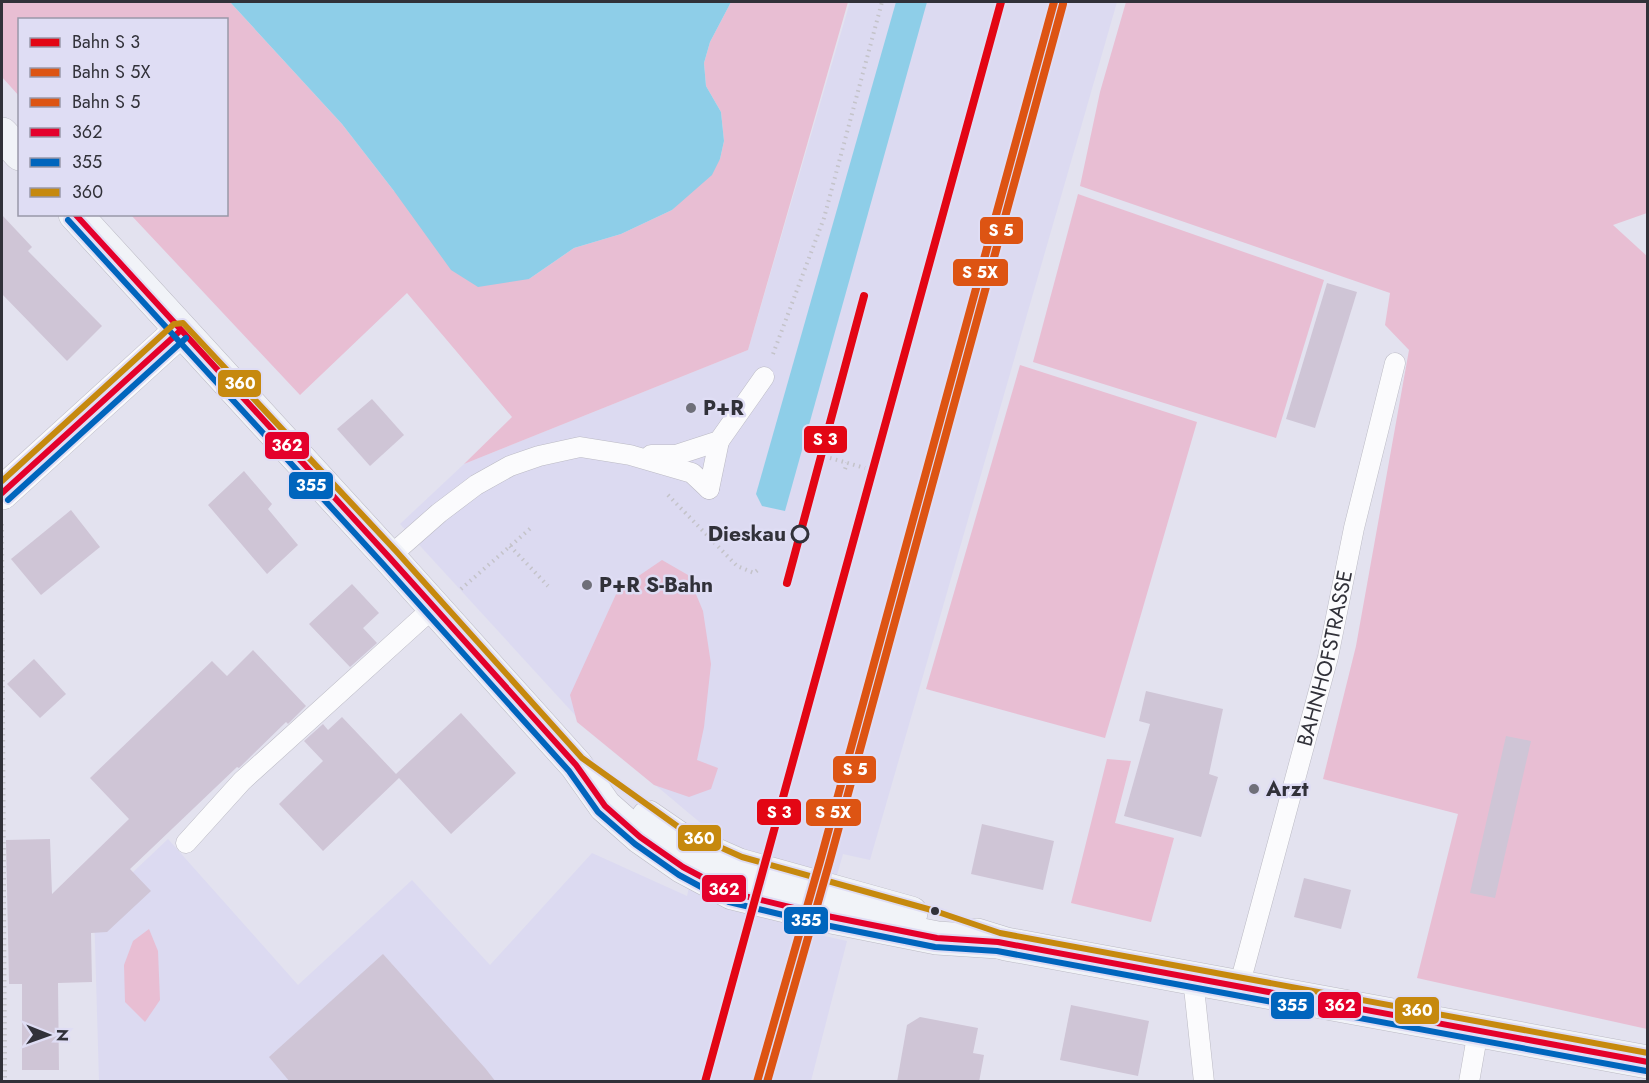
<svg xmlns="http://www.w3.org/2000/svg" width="1649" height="1083" font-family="Jost,sans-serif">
<rect width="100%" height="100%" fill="#e3e2ef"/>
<polygon fill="#dcdaf1" points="850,2 1117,2 870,860 843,854 820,935 847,941 811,1081 99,1081 94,909 168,839 298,985 412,880 490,965 592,853 687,896 703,825 585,726 400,524 464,464 748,350"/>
<g fill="#e8bed3">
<polygon points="2,2 230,2 342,124 394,191 529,279 574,248 621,234 672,210 720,159 724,141 721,112 706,86 704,63 710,42 731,2 848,2 748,350 464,464 512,417 407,293 300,395 131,215 226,214 226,20 20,20 19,96 2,77"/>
<polygon points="1126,2 1647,2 1647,213 1613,225 1648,257 1647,1029 1417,978 1458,814 1323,779 1356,646 1409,350 1385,325 1390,293 1080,186 1100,92"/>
<polygon points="1078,194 1324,280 1276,438 1033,362"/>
<polygon points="1020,365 1197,422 1105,738 926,689"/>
<polygon points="662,560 688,575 703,611 711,664 704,727 697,760 718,768 711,789 689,797 654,785 577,722 570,695 618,590"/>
<polygon points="1107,759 1131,761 1115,823 1174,838 1151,922 1071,903"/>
<polygon points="149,929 158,951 160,1000 145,1022 125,1002 124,965 133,941"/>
</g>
<g fill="#8ecee8">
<polygon points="230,2 731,2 710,42 704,63 706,86 721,112 724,141 720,159 712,175 672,210 621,234 574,248 529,279 478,287 451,270 394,191 342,124"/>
<polygon points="896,2 927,2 785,511 762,506 756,494"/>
</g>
<g fill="#cfc5d6">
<polygon points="2,215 32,247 28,251 102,326 67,361 2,294"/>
<polygon points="1327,283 1357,292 1315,428 1286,419"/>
<polygon points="372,399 404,435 370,466 337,429"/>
<polygon points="244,471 272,504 268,509 298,545 267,574 208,505"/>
<polygon points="71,510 100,547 41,595 11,559"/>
<polygon points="352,584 379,613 363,628 377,643 350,667 309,624"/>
<polygon points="253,650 306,706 288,724 286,722 239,768 237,767 130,869 151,891 107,932 91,933 92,982 58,983 59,1070 22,1070 22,984 9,984 6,840 50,839 52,894 129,819 90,778 212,661 227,676"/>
<polygon points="34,659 66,694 40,718 7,684"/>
<polygon points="1146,691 1223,709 1209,774 1218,777 1201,837 1124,816 1150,724 1139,721"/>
<polygon points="461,713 516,773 451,834 399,778 323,851 279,804 323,761 304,741 323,724 328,730 342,717 396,774"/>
<polygon points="1506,736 1531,741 1495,898 1470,893"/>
<polygon points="982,824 1054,841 1043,890 971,874"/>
<polygon points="1304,878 1351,890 1341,929 1294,917"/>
<polygon points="383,954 485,1068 496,1082 290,1082 269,1057"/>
<polygon points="1071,1005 1149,1021 1138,1076 1060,1060"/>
<polygon points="920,1017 978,1028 973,1053 984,1055 979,1082 897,1082 907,1025"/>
</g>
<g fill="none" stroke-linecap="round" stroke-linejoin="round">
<defs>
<g id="lane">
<polyline points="651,455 676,455 719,441 764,377"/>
<polyline points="709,489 719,441"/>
<polyline points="389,557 439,513 476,485 510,466 539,456 580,447 630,455 692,473 709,489"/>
<polyline points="186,843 242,781 434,607"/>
<polyline points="1193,978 1204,1082"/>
<path id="s1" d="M1239,987L1328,657L1354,528L1395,363"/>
<polyline points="1469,1082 1478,1031"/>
</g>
<polyline id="street" points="2,493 180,331"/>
<g id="secondary">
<polyline points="2,134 20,154"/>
<polyline points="75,214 389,557 576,765 605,806 640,837 683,867 732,893 827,916 937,938 998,942"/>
<polyline points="648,817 680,839 739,865 911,913"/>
<polyline points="977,935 1006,944 1648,1062"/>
</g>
</defs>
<use href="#lane" stroke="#bbbac4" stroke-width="21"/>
<use href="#street" stroke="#bbbac4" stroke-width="34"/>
<use href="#secondary" stroke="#bbbac4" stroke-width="34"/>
<g stroke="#c4c3c9" stroke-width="4" stroke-dasharray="1.5 4.5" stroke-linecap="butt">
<polyline points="773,354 824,218 882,2"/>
<polyline points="830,458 865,468"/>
<polyline points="845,469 847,463"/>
<polyline points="668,495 737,566 754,573 759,569"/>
<polyline points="2,524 5,1082"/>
<polyline points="510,546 548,586"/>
<polyline points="461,589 532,527"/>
</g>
<use href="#lane" stroke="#fbfbfd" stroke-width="20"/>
<use href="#street" stroke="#fbfbfd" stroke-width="33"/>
<use href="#secondary" stroke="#f1f3f8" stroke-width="33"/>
<defs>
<g id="bus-1">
<polyline points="75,214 389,557 576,765 605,806 640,837 683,867 732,893 827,916 937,938 998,942 1648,1062"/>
<polyline points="2,493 180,331"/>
</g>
<g id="bus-2">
<polyline points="68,220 382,563 569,771 598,812 635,844 679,875 729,902 825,925 935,947 997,951 1646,1071"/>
<polyline points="8,500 186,338"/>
</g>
<polyline id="bus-3" points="2,481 174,324 183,323 396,551 582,758 684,831 742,857 935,911 1000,933 1648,1053"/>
</defs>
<use href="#bus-1" stroke="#dfddf4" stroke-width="10"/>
<use href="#bus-2" stroke="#dfddf4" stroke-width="10"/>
<use href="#bus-3" stroke="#dfddf4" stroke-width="10"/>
<use href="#bus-1" stroke="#e4002b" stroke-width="6"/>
<use href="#bus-2" stroke="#0065bd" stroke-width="6"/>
<use href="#bus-3" stroke="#c6890e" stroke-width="6"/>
<defs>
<g id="rail-1">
<polyline points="787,583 864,296"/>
<polyline points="705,1082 1001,2"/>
</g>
<polyline id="rail-2" points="757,1082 821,858 1054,2"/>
<polyline id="rail-3" points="767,1082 830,860 1063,4"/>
</defs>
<use href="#rail-1" stroke="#dfddf4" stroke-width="12"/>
<use href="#rail-2" stroke="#dfddf4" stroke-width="12"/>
<use href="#rail-3" stroke="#dfddf4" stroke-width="12"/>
<use href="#rail-1" stroke="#e30614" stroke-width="8"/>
<use href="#rail-2" stroke="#dd5413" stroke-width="8"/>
<use href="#rail-3" stroke="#dd5413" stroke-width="8"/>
</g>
<g fill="#6f6f79" stroke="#dfddf4" stroke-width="2">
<circle cx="691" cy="408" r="6"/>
<circle cx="587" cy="585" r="6"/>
<circle cx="1254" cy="789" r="6"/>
</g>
<circle fill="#dfddf4" stroke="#313139" stroke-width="3" cx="800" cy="534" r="8"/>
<circle fill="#313139" stroke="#dfddf4" stroke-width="2" cx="935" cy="911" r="5"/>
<g text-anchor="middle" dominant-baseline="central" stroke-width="5" stroke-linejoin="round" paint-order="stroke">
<g font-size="21" font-weight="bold" fill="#313139" stroke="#dfddf4" text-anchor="start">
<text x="703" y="408">P+R</text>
<text x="599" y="585">P+R S-Bahn</text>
<text x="1266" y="789">Arzt</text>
</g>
<g font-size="21" font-weight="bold" fill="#313139" stroke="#dfddf4" text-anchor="end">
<text x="786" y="534">Dieskau</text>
</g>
<g font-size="21" fill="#313139" stroke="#dfddf4">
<text stroke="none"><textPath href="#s1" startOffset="340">BAHNHOFSTRASSE</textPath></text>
</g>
</g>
<g stroke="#dfddf4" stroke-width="2">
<rect x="979" y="216" width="45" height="29" rx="6" fill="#dd5413"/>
<rect x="952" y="258" width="57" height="29" rx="6" fill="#dd5413"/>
<rect x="217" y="369" width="45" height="29" rx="6" fill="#c6890e"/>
<rect x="803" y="425" width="45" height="29" rx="6" fill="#e30614"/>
<rect x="264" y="431" width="46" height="29" rx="6" fill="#e4002b"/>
<rect x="288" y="471" width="46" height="29" rx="6" fill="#0065bd"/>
<rect x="832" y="755" width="45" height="29" rx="6" fill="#dd5413"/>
<rect x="756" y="798" width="46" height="28" rx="6" fill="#e30614"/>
<rect x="805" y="798" width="57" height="29" rx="6" fill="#dd5413"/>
<rect x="677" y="824" width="45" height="28" rx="6" fill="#c6890e"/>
<rect x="701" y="874" width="46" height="29" rx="6" fill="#e4002b"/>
<rect x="783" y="906" width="46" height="29" rx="6" fill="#0065bd"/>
<rect x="1317" y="991" width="45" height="28" rx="6" fill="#e4002b"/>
<rect x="1270" y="991" width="45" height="29" rx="6" fill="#0065bd"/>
<rect x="1394" y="996" width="46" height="29" rx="6" fill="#c6890e"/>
</g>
<g font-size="16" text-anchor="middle" font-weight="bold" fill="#fff">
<text x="1001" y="236">S 5</text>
<text x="980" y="278">S 5X</text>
<text x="240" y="389">360</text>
<text x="825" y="445">S 3</text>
<text x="287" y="451">362</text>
<text x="311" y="491">355</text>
<text x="855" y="775">S 5</text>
<text x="779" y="818">S 3</text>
<text x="833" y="818">S 5X</text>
<text x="699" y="844">360</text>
<text x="724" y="895">362</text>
<text x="806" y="926">355</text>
<text x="1340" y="1011">362</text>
<text x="1292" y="1011">355</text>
<text x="1417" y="1016">360</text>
</g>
<rect width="1649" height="1083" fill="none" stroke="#313139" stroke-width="6"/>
<rect x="18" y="18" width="210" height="198" fill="#dfddf4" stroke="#9998a9" stroke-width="1.5"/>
<rect x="30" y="38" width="30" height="9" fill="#e30614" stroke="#9998a9" stroke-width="1.5"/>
<text x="72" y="48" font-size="18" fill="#313139">Bahn S 3</text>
<rect x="30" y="68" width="30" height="9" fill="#dd5413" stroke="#9998a9" stroke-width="1.5"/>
<text x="72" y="78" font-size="18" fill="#313139">Bahn S 5X</text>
<rect x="30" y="98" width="30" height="9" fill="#dd5413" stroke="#9998a9" stroke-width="1.5"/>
<text x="72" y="108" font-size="18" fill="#313139">Bahn S 5</text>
<rect x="30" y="128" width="30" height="9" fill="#e4002b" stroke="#9998a9" stroke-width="1.5"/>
<text x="72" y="138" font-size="18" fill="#313139">362</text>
<rect x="30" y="158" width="30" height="9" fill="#0065bd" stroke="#9998a9" stroke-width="1.5"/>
<text x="72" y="168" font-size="18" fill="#313139">355</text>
<rect x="30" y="188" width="30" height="9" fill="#c6890e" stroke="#9998a9" stroke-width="1.5"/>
<text x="72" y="198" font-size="18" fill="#313139">360</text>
<g transform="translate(48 1035) rotate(91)" stroke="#dfddf4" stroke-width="4.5" paint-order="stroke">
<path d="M0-4.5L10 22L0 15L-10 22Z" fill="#313139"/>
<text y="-9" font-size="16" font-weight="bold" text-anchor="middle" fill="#313139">N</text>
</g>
</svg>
